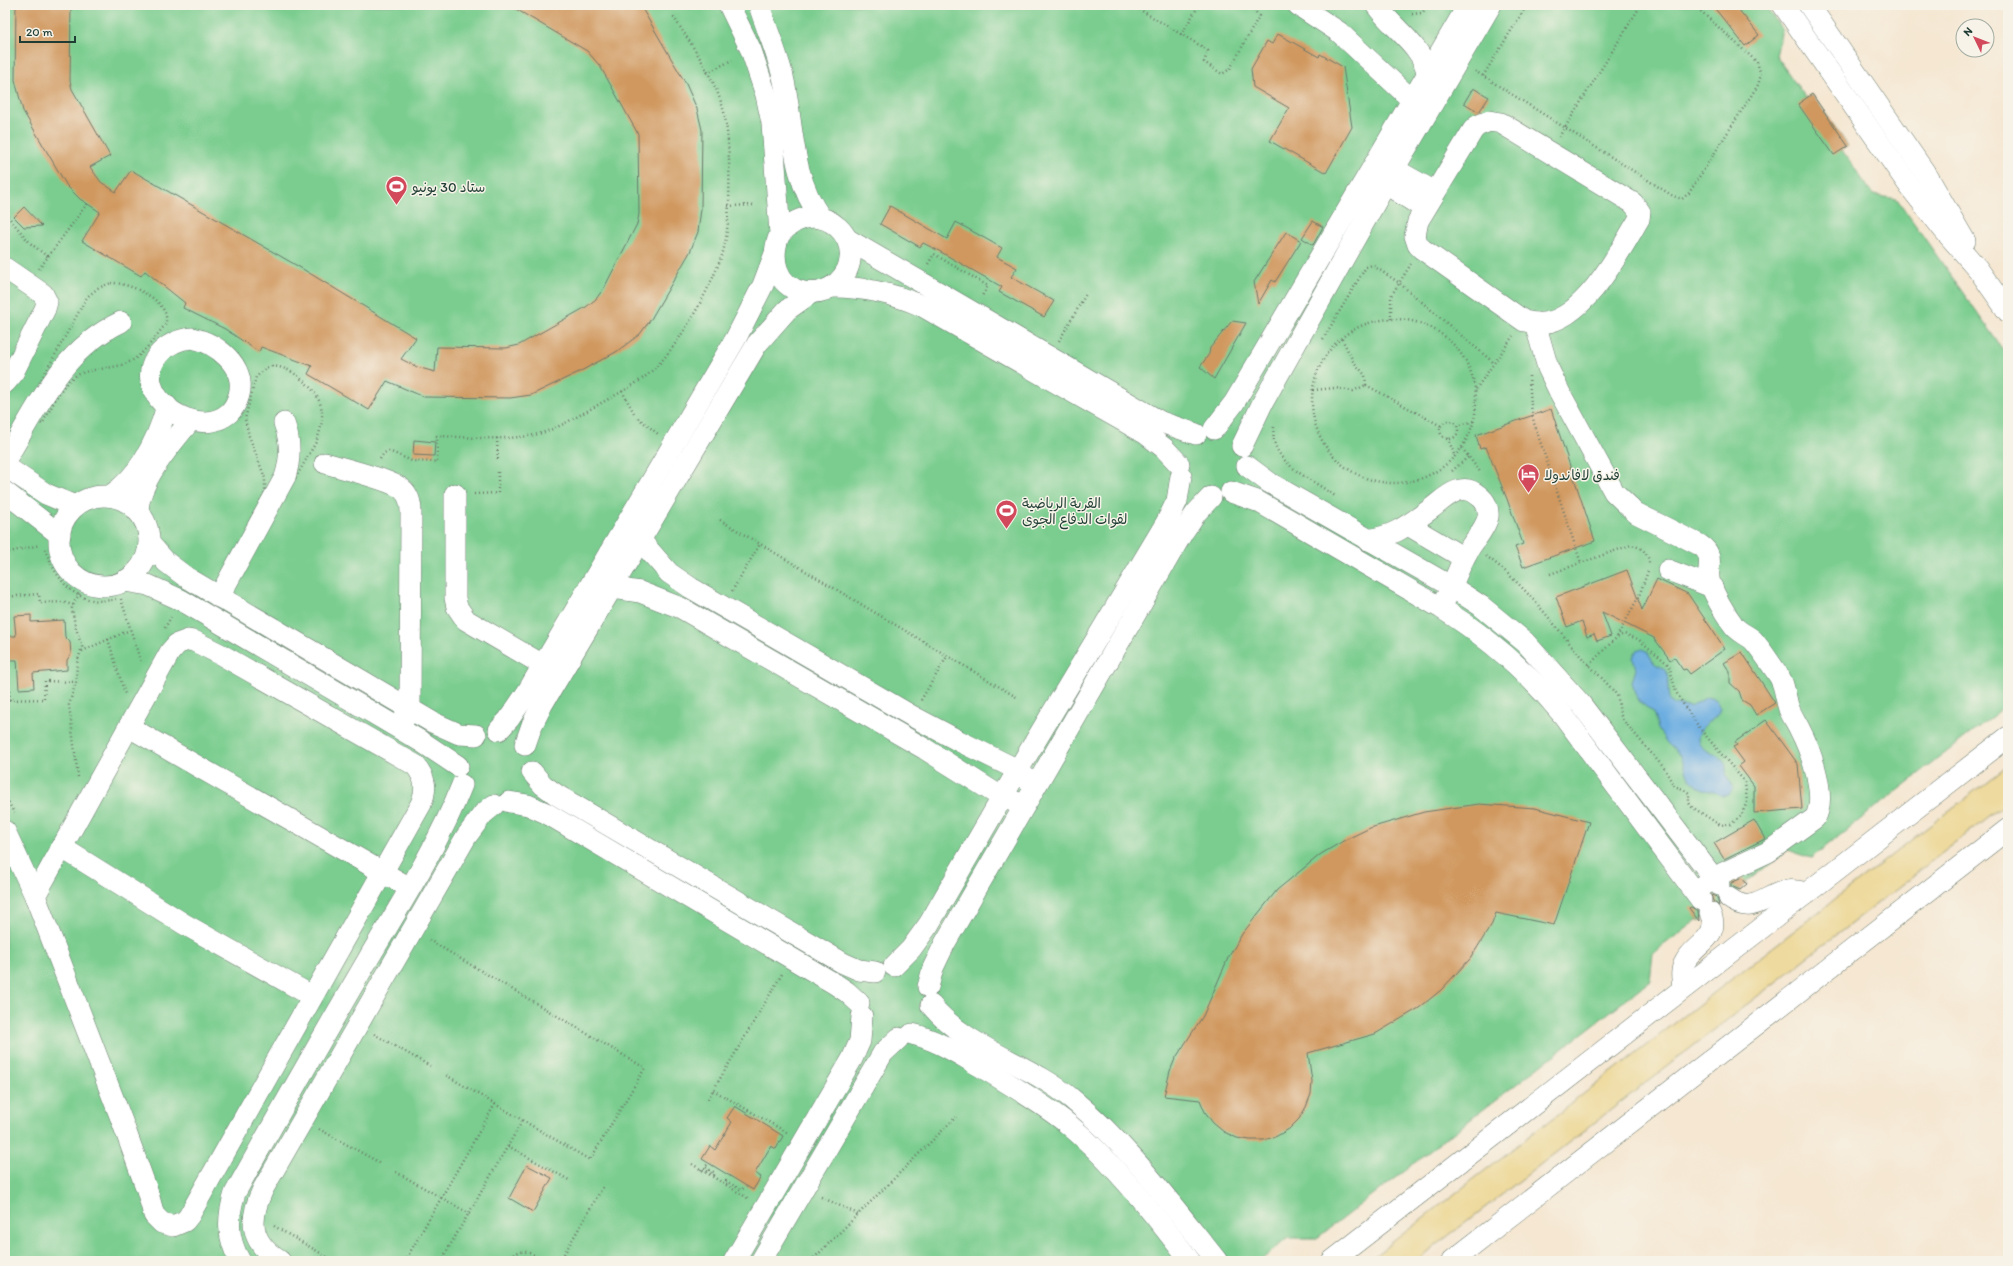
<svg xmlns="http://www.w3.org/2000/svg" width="2013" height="1266" font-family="Itim,'Playpen Sans Arabic',sans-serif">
<rect width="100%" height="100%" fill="#f7f3e8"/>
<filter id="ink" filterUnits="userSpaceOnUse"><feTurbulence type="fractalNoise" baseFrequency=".025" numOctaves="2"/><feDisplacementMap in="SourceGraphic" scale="8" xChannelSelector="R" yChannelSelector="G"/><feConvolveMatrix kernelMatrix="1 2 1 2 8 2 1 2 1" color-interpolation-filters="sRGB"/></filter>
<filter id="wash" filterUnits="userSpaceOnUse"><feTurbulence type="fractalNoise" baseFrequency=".012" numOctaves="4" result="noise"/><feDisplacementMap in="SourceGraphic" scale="16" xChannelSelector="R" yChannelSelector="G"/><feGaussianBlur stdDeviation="0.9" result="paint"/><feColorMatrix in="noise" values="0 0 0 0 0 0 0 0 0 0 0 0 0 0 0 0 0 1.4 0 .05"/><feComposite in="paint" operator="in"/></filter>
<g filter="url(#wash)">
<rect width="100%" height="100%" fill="#f5e7d2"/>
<polygon fill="#7acd8f" stroke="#4c8562" points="5,5 1764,5 1782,29 1776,56 1806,98 1812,94 1848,146 1842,150 1873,195 1897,199 2008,357 2008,704 1811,858 1788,850 1746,882 1747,884 1699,921 1698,919 1653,953 1650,981 1317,1238 1288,1238 1260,1261 5,1261"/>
<polygon fill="#eeda9e" stroke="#868c69" points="2008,765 2008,802 1416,1261 1368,1261"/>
<path fill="#6daee1" stroke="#46768a" d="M1643,649L1647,651L1654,663L1665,670C1672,681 1663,696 1674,705L1690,707L1707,697L1716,700L1720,709L1718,714C1713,721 1701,725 1699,734C1693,751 1717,752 1724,761C1728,767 1724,773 1728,779C1731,785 1735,788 1729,795L1722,796L1713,791L1703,790L1690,780L1681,756L1667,743L1658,729L1653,712L1640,702L1635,694L1632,682L1636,669L1633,657L1636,651Z"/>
<g id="blocks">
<g fill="#d0985e">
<polygon points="16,5 71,5 70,81 72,89 110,156 90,167 101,182 116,192 131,170 301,268 416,338 401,359 417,367 435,372 437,347 506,348 519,345 586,307 596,299 604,288 637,224 639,214 638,134 600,66 587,51 509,5 640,5 686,84 697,109 702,130 701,209 698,232 690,252 651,319 640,334 616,352 579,372 531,395 510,398 424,397 387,381 369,410 308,374 312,366 261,347 259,352 225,329 183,308 185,303 145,271 141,276 82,241 100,212 80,199 67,186 23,111 15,80"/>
<polygon points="1712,5 1735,5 1759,35 1745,46"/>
<polygon points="1278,34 1319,57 1320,54 1343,67 1352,127 1326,173 1270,141 1289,108 1253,87 1251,69 1267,41 1272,44"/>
<polygon points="1473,88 1489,97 1479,112 1464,103"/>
<polygon points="1812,94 1848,146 1834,155 1798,104"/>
<polygon points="890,206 947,239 956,222 1002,248 997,257 1017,268 1011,277 1054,301 1044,317 999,292 1002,287 939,251 923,243 920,247 880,224"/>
<polygon points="24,207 42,226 24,227 14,217"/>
<polygon points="1313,221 1323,227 1313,245 1302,238"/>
<polygon points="1286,232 1301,241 1275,282 1272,280 1258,304 1254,282"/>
<polygon points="1232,321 1246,323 1214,379 1200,367 1209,354 1210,348"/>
<polygon points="1551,409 1595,541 1523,567 1515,547 1523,544 1507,499 1486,447 1480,449 1476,435"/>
<polygon points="414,440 435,442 434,456 413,455"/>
<polygon points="1627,570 1642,610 1657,579 1688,594 1725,649 1690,674 1686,669 1683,670 1674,657 1670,660 1654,638 1602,612 1611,636 1597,641 1594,634 1587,637 1582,621 1567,627 1556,597"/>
<polygon points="31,615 31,622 64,620 65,637 70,642 71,654 67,660 67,670 33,673 34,688 19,689 17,660 6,660 5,636 16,636 14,616"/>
<polygon points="1742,652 1775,703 1756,715 1750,705 1742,700 1739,691 1730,683 1730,672 1724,663"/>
<polygon points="1766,720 1798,764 1802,809 1754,813 1754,786 1739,766 1744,762 1733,747 1737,745 1735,742"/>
<polygon points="1479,804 1535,808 1589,822 1554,925 1496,913 1492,924 1470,959 1441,990 1419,1008 1375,1034 1308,1053 1312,1081 1311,1094 1306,1107 1299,1119 1289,1129 1277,1136 1264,1140 1250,1140 1237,1138 1224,1132 1213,1123 1205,1112 1200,1100 1164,1096 1170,1071 1175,1059 1203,1016 1228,958 1242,934 1277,890 1321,854 1345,840 1370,828 1424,812"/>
<polygon points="1754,820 1765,839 1724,859 1714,843"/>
<polygon points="1742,878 1747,884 1740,890 1731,886 1731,883"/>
<polygon points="1711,895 1717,897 1719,906 1713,901"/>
<polygon points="1691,907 1698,911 1699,921 1689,908"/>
<polygon points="735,1106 783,1136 776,1149 771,1146 755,1173 761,1177 753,1190 702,1159 710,1146 715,1150 732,1122 727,1118"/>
<polygon points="527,1165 552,1178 533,1212 509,1198"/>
</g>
</g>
</g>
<g filter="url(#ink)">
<use href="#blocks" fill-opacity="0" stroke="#6a786b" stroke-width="1"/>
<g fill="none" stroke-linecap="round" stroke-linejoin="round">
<defs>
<g id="minor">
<path d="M729,5L751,50L766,95L772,123L780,234C770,256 775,287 804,292C817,294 828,291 838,282C875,247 821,188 780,234"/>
<path d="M759,5C767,30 778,55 784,81C794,128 791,177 821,218"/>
<polyline points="1298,5 1339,32 1412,100 1423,107"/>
<path d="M1376,5C1391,27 1423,46 1427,73"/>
<polyline points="1783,5 1910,187 1943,229 1978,269 2008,312"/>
<polyline points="1809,5 1928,177 1965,241"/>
<path d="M1489,121L1501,123L1633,203L1640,212L1639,219C1620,251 1584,320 1543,323C1536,324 1530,322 1524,321L1422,249L1418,245L1415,236L1418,221L1473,130L1477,126Z"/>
<polyline points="1394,169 1435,192"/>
<polyline points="1386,184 1425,209"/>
<polyline points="847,239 1161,422 1196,434"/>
<polyline points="5,268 43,294 47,302 45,309 12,375 5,383"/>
<path d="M833,287C865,287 892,293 922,306L1146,434L1164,448L1179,464"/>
<path d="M1535,323L1548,368L1560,393L1614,492L1636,513L1700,545C1717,556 1705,569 1710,583C1715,596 1724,612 1732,623C1737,632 1746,634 1753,640C1761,649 1768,660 1775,670C1786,684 1784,694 1789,709C1792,716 1796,722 1799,728C1810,749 1828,796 1815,818L1768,852L1723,873L1695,891"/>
<path d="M192,338C216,343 247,366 239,395C237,402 234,408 229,413C206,433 166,416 154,391C141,363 166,340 192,338Z"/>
<polyline points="1214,429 1234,403 1468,5"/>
<polyline points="1242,446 1263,402 1394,169 1491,5"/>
<path d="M5,461C38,407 61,350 121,322"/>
<path d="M325,463C342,468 391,480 402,489C409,495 411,503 411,512L410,709L404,719"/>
<polyline points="5,466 46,494 75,506"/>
<polyline points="1247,466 1270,483 1452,587 1481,606 1525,642 1580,703 1719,885"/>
<polyline points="5,492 60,535"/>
<path d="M1231,492L1257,501L1441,608C1488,637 1528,672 1563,715L1701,900"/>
<polyline points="455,494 455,598 457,607 466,620 543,665"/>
<path d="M110,496C140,476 157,441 167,406"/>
<circle cx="104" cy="541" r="45"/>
<path d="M138,511C139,480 172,443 191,420"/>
<polyline points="1408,525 1464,558"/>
<path d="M1368,540C1378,538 1388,536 1397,531C1409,525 1421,516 1432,508C1446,497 1462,480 1479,496C1486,501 1489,509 1488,517C1485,530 1474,540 1468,551C1459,566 1454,583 1446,598"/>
<polyline points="641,541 669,573 691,588 912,716 959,741 1018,770 1028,780"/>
<polyline points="150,544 166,562 186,577 432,722 459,734 476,735"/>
<polyline points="1668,570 1712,587"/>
<polyline points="124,581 148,585 181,600 422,742 458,766"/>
<polyline points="613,588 640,592 681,608 925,749 1003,798 1016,802"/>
<path d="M219,597L285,477C291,458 291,442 284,423"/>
<path d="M188,640L194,641L220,654L415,765C426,778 427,789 421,804L189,1216L185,1221L173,1226L162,1223L154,1215L147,1190L122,1121L35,896L170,652L177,644Z"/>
<polyline points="129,727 410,888"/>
<polyline points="499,730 509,719 526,694 736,338 763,285 774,256"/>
<polyline points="525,745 532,725 542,705 757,344 787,310 811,293"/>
<polyline points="532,772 543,785 557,795 843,963 859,970 875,972"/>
<polyline points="509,802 528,805 546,813 835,984 847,992 859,1003"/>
<polyline points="5,831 35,896"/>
<polyline points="61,847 184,924 312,996"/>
<path d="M1729,898C1759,921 1772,880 1805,893"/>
<polyline points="894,966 911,949 929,924 1018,770 1166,523 1177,501 1181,476"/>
<polyline points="928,987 933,968 945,943 1183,532 1196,513 1211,497"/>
<path d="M1683,987C1682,979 1680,970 1685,962C1694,944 1722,937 1710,913"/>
<path d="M931,1005C967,1049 1029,1063 1072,1099C1128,1145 1172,1205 1217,1261"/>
<path d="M912,1034C938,1040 960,1055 983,1068C1012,1086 1042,1103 1069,1125C1113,1162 1155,1215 1190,1261"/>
<path d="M240,1261C227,1238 227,1218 235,1193C278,1115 322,1038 367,961C400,905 438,846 462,785"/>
<path d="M280,1261C249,1242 249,1219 263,1189L466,837L483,814L494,805"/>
<polyline points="734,1261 852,1059 860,1041 862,1016"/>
<polyline points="761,1261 883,1053 899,1038"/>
<polyline points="1332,1261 2008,737"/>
<polyline points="1452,1261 2008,829"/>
</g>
</defs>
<use href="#minor" stroke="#6a786b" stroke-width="22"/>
<g stroke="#6a786b" stroke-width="2.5" stroke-dasharray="1 3" stroke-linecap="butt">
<polyline points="1132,5 1206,49 1208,51 1204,62 1222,74 1230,69 1259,16 1250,5"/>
<polyline points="1412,14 1422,13 1429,5"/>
<polyline points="1181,35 1199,5"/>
<polyline points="1475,71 1673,196 1682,199 1689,193 1758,85 1761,75 1757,62 1694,5"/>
<polyline points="707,73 732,60"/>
<polyline points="1483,76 1527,5"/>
<polyline points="1559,137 1641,5"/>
<polyline points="728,206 755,205"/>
<polyline points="5,213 30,243 48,257"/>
<polyline points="928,264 934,254 988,286 982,296"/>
<polyline points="39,269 87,204"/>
<path d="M111,283C129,282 174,302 165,325C155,337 144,354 131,361C113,371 89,366 72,378C58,389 51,410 42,424L23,413L87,297L98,288Z"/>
<polyline points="1391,319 1391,296 1411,264"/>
<circle cx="1394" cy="401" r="82"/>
<polyline points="1323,339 1366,267 1372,265 1398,282 1494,363"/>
<polyline points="1342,339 1353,361 1365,375 1366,385"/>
<polyline points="1059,341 1086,294"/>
<path d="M272,366C284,367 292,371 300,378C324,397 327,415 316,442L248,562L232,554L265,492V478L249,436L245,419L256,377L266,368Z"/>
<polyline points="1529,376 1531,406 1534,423 1581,563"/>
<polyline points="1366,385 1441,426"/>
<polyline points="1476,389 1513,336"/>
<polyline points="1313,390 1335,388 1353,391 1366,385"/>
<polyline points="622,391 634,413"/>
<polyline points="638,418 658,434"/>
<circle cx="1449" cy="430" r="9"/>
<polyline points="1457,426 1474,421"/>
<path d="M1274,427C1268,463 1311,478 1335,496"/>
<polyline points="497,438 498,462"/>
<polyline points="1448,438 1455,457"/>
<polyline points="1462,448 1481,473"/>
<path d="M380,459L384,453L389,451L412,461L437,462V436C469,437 502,441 534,435C556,430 576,417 596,406C615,395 637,385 654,369C680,344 710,289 722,255C732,227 731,141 724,112C715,77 692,46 673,16"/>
<polyline points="1452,471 1468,457"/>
<polyline points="474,494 498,493 498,469"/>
<polyline points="720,520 1018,698"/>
<path d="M45,549C57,582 78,608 116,599"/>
<polyline points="5,553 40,545"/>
<path d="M1486,556C1521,581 1549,618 1576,651C1589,666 1604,679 1616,694C1620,699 1617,710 1623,720L1664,768L1674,786L1683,789L1689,793V803L1692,807L1720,825L1731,824L1741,816L1747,802L1745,782L1701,730L1685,707L1676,692L1669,665L1638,639L1624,634L1617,637L1589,665"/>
<path d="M1550,574L1631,545C1641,547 1649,553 1649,564"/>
<polyline points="732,591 760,544"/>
<polyline points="5,597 39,594 40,603 62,602 73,605"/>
<polyline points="121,599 141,663"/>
<polyline points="165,628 171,617"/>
<polyline points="1617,637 1639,596 1648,571"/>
<polyline points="108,639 125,694"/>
<polyline points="82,651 130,630"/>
<polyline points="5,665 7,665 10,700"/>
<polyline points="5,700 44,699 45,681 76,682"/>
<polyline points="921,700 948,655"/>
<polyline points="78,777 69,705 76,682 77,663 82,647 75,625 72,608 75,601 87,582"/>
<polyline points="5,795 14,813"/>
<polyline points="429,940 645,1068 590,1160 444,1074"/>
<polyline points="374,1034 430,1066"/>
<polyline points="713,1090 788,1133"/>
<polyline points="708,1099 782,974"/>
<polyline points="319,1129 380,1163"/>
<polyline points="508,1146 569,1180"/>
<polyline points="692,1164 749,1199"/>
<polyline points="701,1170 702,1168 714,1175 715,1173 705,1167 709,1163"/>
<polyline points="396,1172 470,1214"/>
<polyline points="727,1184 725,1183 726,1181 741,1190 746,1186"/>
<polyline points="821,1197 858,1214"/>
<polyline points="274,1226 334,1261"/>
<polyline points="405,1261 495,1104"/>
<polyline points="441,1261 523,1120"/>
<path d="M509,1261C519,1244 532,1254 545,1261"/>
<polyline points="560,1261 604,1185"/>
<polyline points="811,1261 956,1117"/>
</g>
<use href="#minor" stroke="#fff" stroke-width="21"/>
</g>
</g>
<defs>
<symbol id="stadium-pin" viewBox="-11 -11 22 30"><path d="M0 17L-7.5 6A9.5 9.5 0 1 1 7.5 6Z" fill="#d1495b" stroke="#f7f3e8"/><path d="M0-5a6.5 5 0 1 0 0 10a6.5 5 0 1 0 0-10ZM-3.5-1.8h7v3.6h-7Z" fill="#fff"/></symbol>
<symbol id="hotel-pin" viewBox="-11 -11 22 30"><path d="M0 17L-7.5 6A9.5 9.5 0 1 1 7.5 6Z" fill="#d1495b" stroke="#f7f3e8"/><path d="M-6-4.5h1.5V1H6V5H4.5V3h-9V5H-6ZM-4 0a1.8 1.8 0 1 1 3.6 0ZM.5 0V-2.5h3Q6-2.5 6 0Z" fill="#fff"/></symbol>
</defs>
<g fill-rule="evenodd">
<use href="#stadium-pin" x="384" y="174" width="25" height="34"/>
<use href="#hotel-pin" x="1516" y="462" width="25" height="34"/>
<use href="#stadium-pin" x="994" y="498" width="25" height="34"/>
</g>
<g text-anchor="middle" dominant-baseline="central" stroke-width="3" stroke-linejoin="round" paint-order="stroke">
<g font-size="14" fill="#1f3d34" stroke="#f7f3e8" text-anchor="start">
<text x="412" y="187">ستاد 30 يونيو</text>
<text x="1544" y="475">فندق لافاندولا</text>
<text x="1022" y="503">القرية الرياضية<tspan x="1022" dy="16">لقوات الدفاع الجوى</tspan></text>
</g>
</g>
<rect width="2013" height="1266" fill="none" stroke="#f7f3e8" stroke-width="20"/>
<g transform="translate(1975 38) rotate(313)"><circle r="19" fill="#f7f3e8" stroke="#a1aaa0"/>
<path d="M0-3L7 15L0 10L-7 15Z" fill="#d1495b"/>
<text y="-6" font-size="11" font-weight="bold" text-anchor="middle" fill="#1f3d34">N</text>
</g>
<path d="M20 36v6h55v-6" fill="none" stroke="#1f3d34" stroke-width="2"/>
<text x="26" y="36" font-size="12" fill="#1f3d34" stroke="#f7f3e8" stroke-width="3" paint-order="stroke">20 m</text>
</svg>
